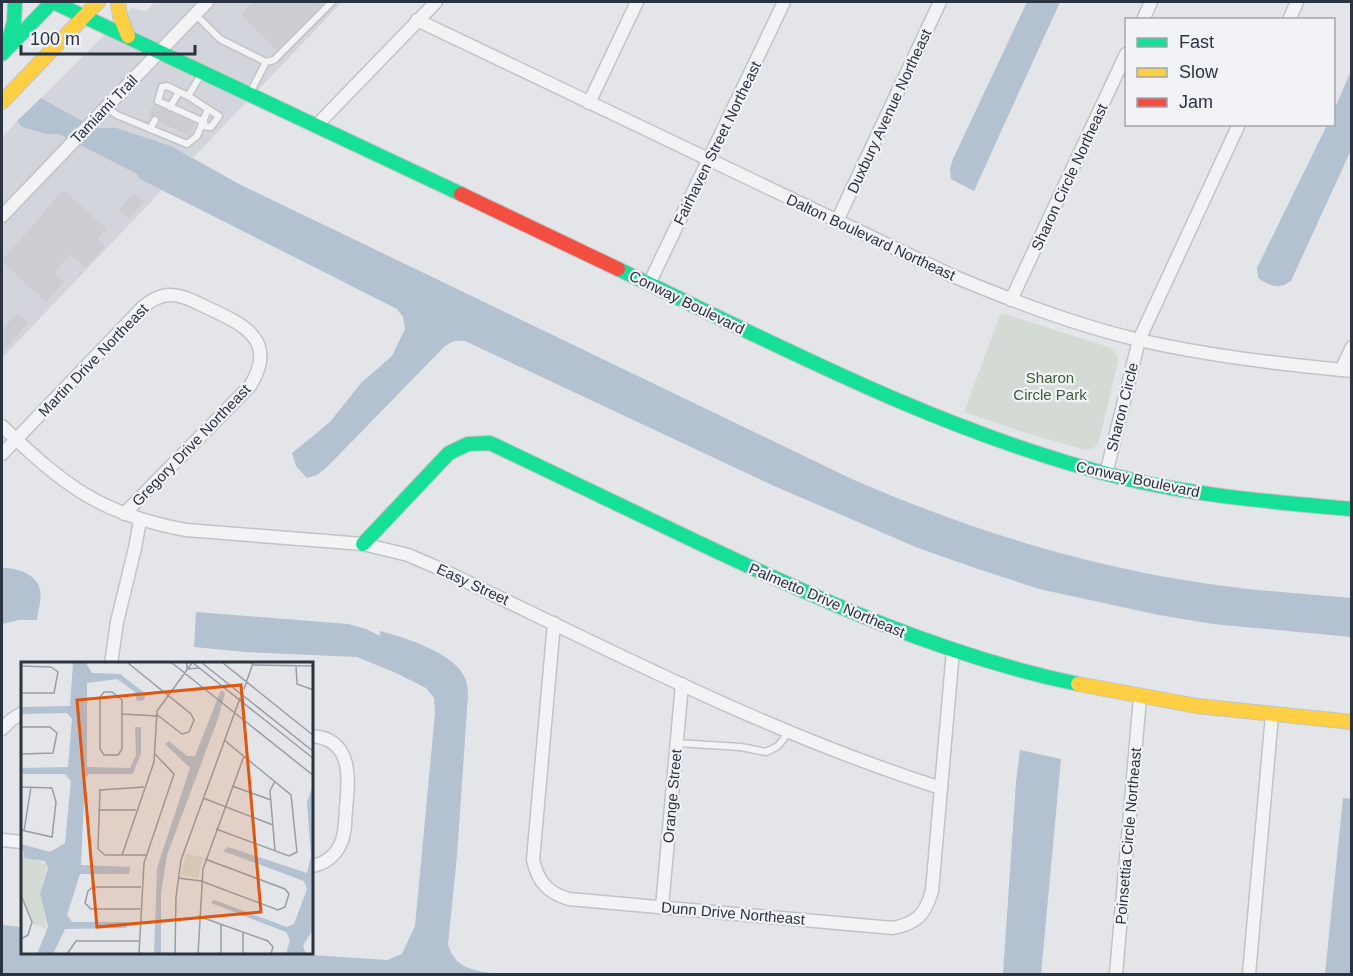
<svg xmlns="http://www.w3.org/2000/svg" width="1353" height="976" font-family="Arial,sans-serif">
<rect width="100%" height="100%" fill="#e3e5e8"/>
<g fill="#d2d5db">
<polygon points="155,2 342,2 193,158 171,146 117,128 95,128 41,98 132,8 146,11"/>
<polygon points="17,121 22,127 46,134 59,134 80,143 137,174 140,179 162,190 2,358 2,138"/>
</g>
<polygon fill="#d4dbd4" points="1001,313 1109,347 1118,355 1118,362 1099,441 1094,448 1085,450 1023,432 964,412"/>
<g fill="#b4c1d0">
<polygon points="1027,2 1060,2 974,191 951,179 950,169 953,159"/>
<path d="M1351,71V150L1291,281C1279,290 1270,286 1258,278L1257,268L1327,125L1334,124V110Z"/>
<path d="M41,98L95,128H117L171,146L239,184L854,480C960,526 1070,561 1184,580C1239,590 1296,593 1351,598V637L1213,624L1159,615L1039,589L978,569L918,548L772,485L465,341H454L445,346L327,467L317,475L307,478L296,466L292,453L330,422L361,383L392,356L405,329L403,317L397,309L140,179L137,174L59,134H46L22,127L17,121Z"/>
<path d="M4,568C17,568 37,574 40,590C42,598 38,611 37,620H19L2,624V570Z"/>
<path d="M196,612L348,624L366,629L380,636V631C404,637 453,653 464,676C467,682 468,688 468,695L457,856L448,944C455,972 482,972 505,974H2V925L22,927V954H296L387,960L402,954L415,926L435,713L434,698L426,688L396,673L357,657L245,652L194,647Z"/>
<polygon points="1020,750 1061,759 1041,974 1003,974 1016,782"/>
<polygon points="1343,798 1352,799 1351,974 1325,974"/>
</g>
<g fill="#cccdd0">
<polygon points="253,2 325,2 276,50 240,15"/>
<polygon points="154,104 195,123 189,136 160,122 160,118 157,115 150,118 147,117"/>
<polygon points="63,190 107,229 97,240 105,246 86,268 70,254 55,272 64,281 46,302 2,261"/>
<polygon points="134,193 144,202 129,218 119,209"/>
<polygon points="17,313 28,323 2,352 2,330"/>
</g>
<g fill="none" stroke-linecap="round" stroke-linejoin="round">
<defs>
<g id="lane">
<polyline points="195,14 220,39 266,62 250,93"/>
<polyline points="266,62 274,60 332,2"/>
<polyline points="188,96 167,86 162,87 158,101 204,122"/>
<polyline points="170,107 179,92"/>
<polyline points="106,108 117,115 187,144 197,136 208,109 188,96 202,73"/>
<polyline points="202,126 211,127 219,116 208,109"/>
<polyline points="150,129 155,120"/>
<polyline points="677,743 741,747 766,752 778,746 788,733"/>
</g>
<g id="street">
<path d="M417,20L953,276C1013,301 1075,325 1139,340C1209,356 1280,364 1352,371"/>
<polyline points="1143,20 1151,2"/>
<polyline points="1289,20 1297,2"/>
<polyline points="589,103 637,2"/>
<polyline points="317,125 436,2"/>
<polyline points="2,216 207,2"/>
<polyline points="837,221 940,2"/>
<polyline points="649,284 784,2"/>
<polyline points="1011,300 1126,54"/>
<polyline points="1341,370 1352,347"/>
<path d="M2,426C64,485 99,514 186,530L363,544L408,555L436,567C602,646 765,732 941,788"/>
<path d="M2,454L143,307C150,301 158,296 168,295C182,294 195,302 208,308C245,325 278,341 250,386L124,514"/>
<polyline points="1106,474 1139,340 1239,124"/>
<path d="M554,623L533,860C538,882 548,893 569,899L893,928C917,923 925,915 932,891L953,650"/>
<polyline points="111,664 117,622 135,548 140,520"/>
<polyline points="2,729 11,720 22,713"/>
<path d="M312,736C353,739 349,779 346,808C345,820 346,834 340,845C335,856 324,864 312,866"/>
<polyline points="2,840 22,842"/>
<polyline points="662,907 682,684"/>
<polyline points="1116,974 1140,697"/>
<polyline points="1249,974 1272,715"/>
</g>
<g id="fast">
<polyline points="53,2 461,194"/>
<polyline points="7,47 14,22 15,2"/>
<polyline points="2,54 52,2"/>
<path d="M618,269C782,347 941,432 1119,477C1195,496 1274,502 1352,509"/>
<path d="M363,544L449,453L468,444L490,443C558,476 627,508 695,541C819,600 944,656 1078,684"/>
</g>
<g id="slow">
<polyline points="118,2 120,16 128,36"/>
<polyline points="2,102 98,2"/>
<polyline points="1078,684 1197,706 1352,722"/>
</g>
<polyline id="jam" points="461,194 618,269"/>
</defs>
<use href="#lane" stroke="#c1c3c6" stroke-width="9"/>
<use href="#street" stroke="#c1c3c6" stroke-width="15"/>
<use href="#fast" stroke="#c1c3c6" stroke-width="16"/>
<use href="#slow" stroke="#c1c3c6" stroke-width="16"/>
<use href="#jam" stroke="#c1c3c6" stroke-width="16"/>
<use href="#lane" stroke="#f2f3f5" stroke-width="6"/>
<use href="#street" stroke="#f2f3f5" stroke-width="12"/>
<use href="#fast" stroke="#16e098" stroke-width="14"/>
<use href="#slow" stroke="#ffcf43" stroke-width="14"/>
<use href="#jam" stroke="#f24e42" stroke-width="14"/>
</g>
<g text-anchor="middle" dominant-baseline="central" stroke-width="4.5" stroke-linejoin="round" paint-order="stroke">
<g font-size="15" fill="#2b3240" stroke="#f1f3f7">
<text transform="translate(104 109) rotate(-46)">Tamiami Trail</text>
<text transform="translate(889 111) rotate(-65)">Duxbury Avenue Northeast</text>
<text transform="translate(717 143) rotate(-64)">Fairhaven Street Northeast</text>
<text transform="translate(1069 177) rotate(-65)">Sharon Circle Northeast</text>
<text transform="translate(871 237) rotate(25)">Dalton Boulevard Northeast</text>
<text transform="translate(687 302) rotate(26)">Conway Boulevard</text>
<text transform="translate(93 360) rotate(-46)">Martin Drive Northeast</text>
<text transform="translate(1122 407) rotate(-76)">Sharon Circle</text>
<text transform="translate(191 445) rotate(-46)">Gregory Drive Northeast</text>
<text transform="translate(1138 479) rotate(12)">Conway Boulevard</text>
<text transform="translate(473 584) rotate(25)">Easy Street</text>
<text transform="translate(827 600) rotate(23)">Palmetto Drive Northeast</text>
<text transform="translate(672 796) rotate(-85)">Orange Street</text>
<text transform="translate(1128 836) rotate(-85)">Poinsettia Circle Northeast</text>
<text transform="translate(733 913) rotate(5)">Dunn Drive Northeast</text>
</g>
<g font-size="15" fill="#3e5b3a" stroke="#f1f3f7">
<text x="1050" y="377">Sharon<tspan x="1050" dy="17">Circle Park</tspan></text>
</g>
</g>
<g transform="translate(21 662)">
<rect width="292" height="292" fill="#e3e5e8"/>
<path d="M0,191L27,203L19,232L26,267L12,262L0,230ZM165,191L182,196L177,216L160,213Z" fill="#d4dbd4"/>
<path d="M52,1H65L71,11L99,12L125,32L123,38L116,39L114,30L96,17L66,21V105L109,106L115,93L114,65H120V91L112,112H68L64,116L60,203L109,205L108,212H59L46,253L51,260H106V266L44,267L32,292H16L27,265L19,232L27,206L24,199L4,196L0,182L29,190L44,181L50,119L44,112H0V106L47,105L51,57L46,51L0,52V45L49,44ZM200,28L204,31L198,54L146,193L140,231V292H133L136,206L169,106L144,82L148,79L166,94H174ZM292,124V267L282,284L285,292H265L269,278L265,270L190,241L193,238L266,265L273,262L286,227L283,219L202,189L207,185L286,211L290,194L286,140Z" fill="#b4c1d0"/>
<path fill="none" stroke="#999da5" stroke-width="1.5" d="M107,1L170,52L173,58L168,70L161,72L135,52M151,1L293,114M166,1V7L178,6M172,1L293,97M181,1L293,90M202,1L293,74M232,3L293,4M275,3L276,22L293,28M0,4L30,5L37,10L33,31H0M223,27L232,1M83,30H91L101,38V87L97,93H83L79,87V35ZM101,52L135,54M0,65H29L36,71L32,91L0,92M211,124L250,138M0,125L31,126L35,140L31,175L0,168M123,125L79,128L77,187L84,193H125M182,136L252,163M77,148H115M195,167L268,194L276,190L270,133L203,78M3,169L10,125M254,189L249,129L254,119M101,193L133,100L136,49L171,1M157,216L180,219L257,248L264,245L268,232L264,227L184,197M0,233L11,260L7,273L0,277M119,247H70L64,241L67,229L72,225H120M177,254L247,279L252,285L250,292M46,292L55,279H118M118,292L123,201L153,112L134,92M154,292L155,235L160,198L219,36M177,292L182,207L223,94M200,292V262M222,292V270"/>
<path fill="#df570f" fill-opacity="0.15" stroke="#df570f" stroke-width="3" d="M220,23L240,250L76,265L56,38Z"/>
<rect width="292" height="292" fill="none" stroke="#2b3240" stroke-width="3"/>
</g>
<rect width="1353" height="976" fill="none" stroke="#2b3240" stroke-width="6"/>
<rect x="1125" y="18" width="210" height="108" fill="#f1f3f7" stroke="#a2a6ae" stroke-width="1.5"/>
<rect x="1137" y="38" width="30" height="9" fill="#16e098" stroke="#a2a6ae" stroke-width="1.5"/>
<text x="1179" y="48" font-size="18" fill="#2b3240">Fast</text>
<rect x="1137" y="68" width="30" height="9" fill="#ffcf43" stroke="#a2a6ae" stroke-width="1.5"/>
<text x="1179" y="78" font-size="18" fill="#2b3240">Slow</text>
<rect x="1137" y="98" width="30" height="9" fill="#f24e42" stroke="#a2a6ae" stroke-width="1.5"/>
<text x="1179" y="108" font-size="18" fill="#2b3240">Jam</text>
<path d="M21 45v9h174v-9" fill="none" stroke="#2b3240" stroke-width="3"/>
<text x="30" y="45" font-size="18" fill="#2b3240" stroke="#f1f3f7" stroke-width="4.5" paint-order="stroke">100 m</text>
</svg>
